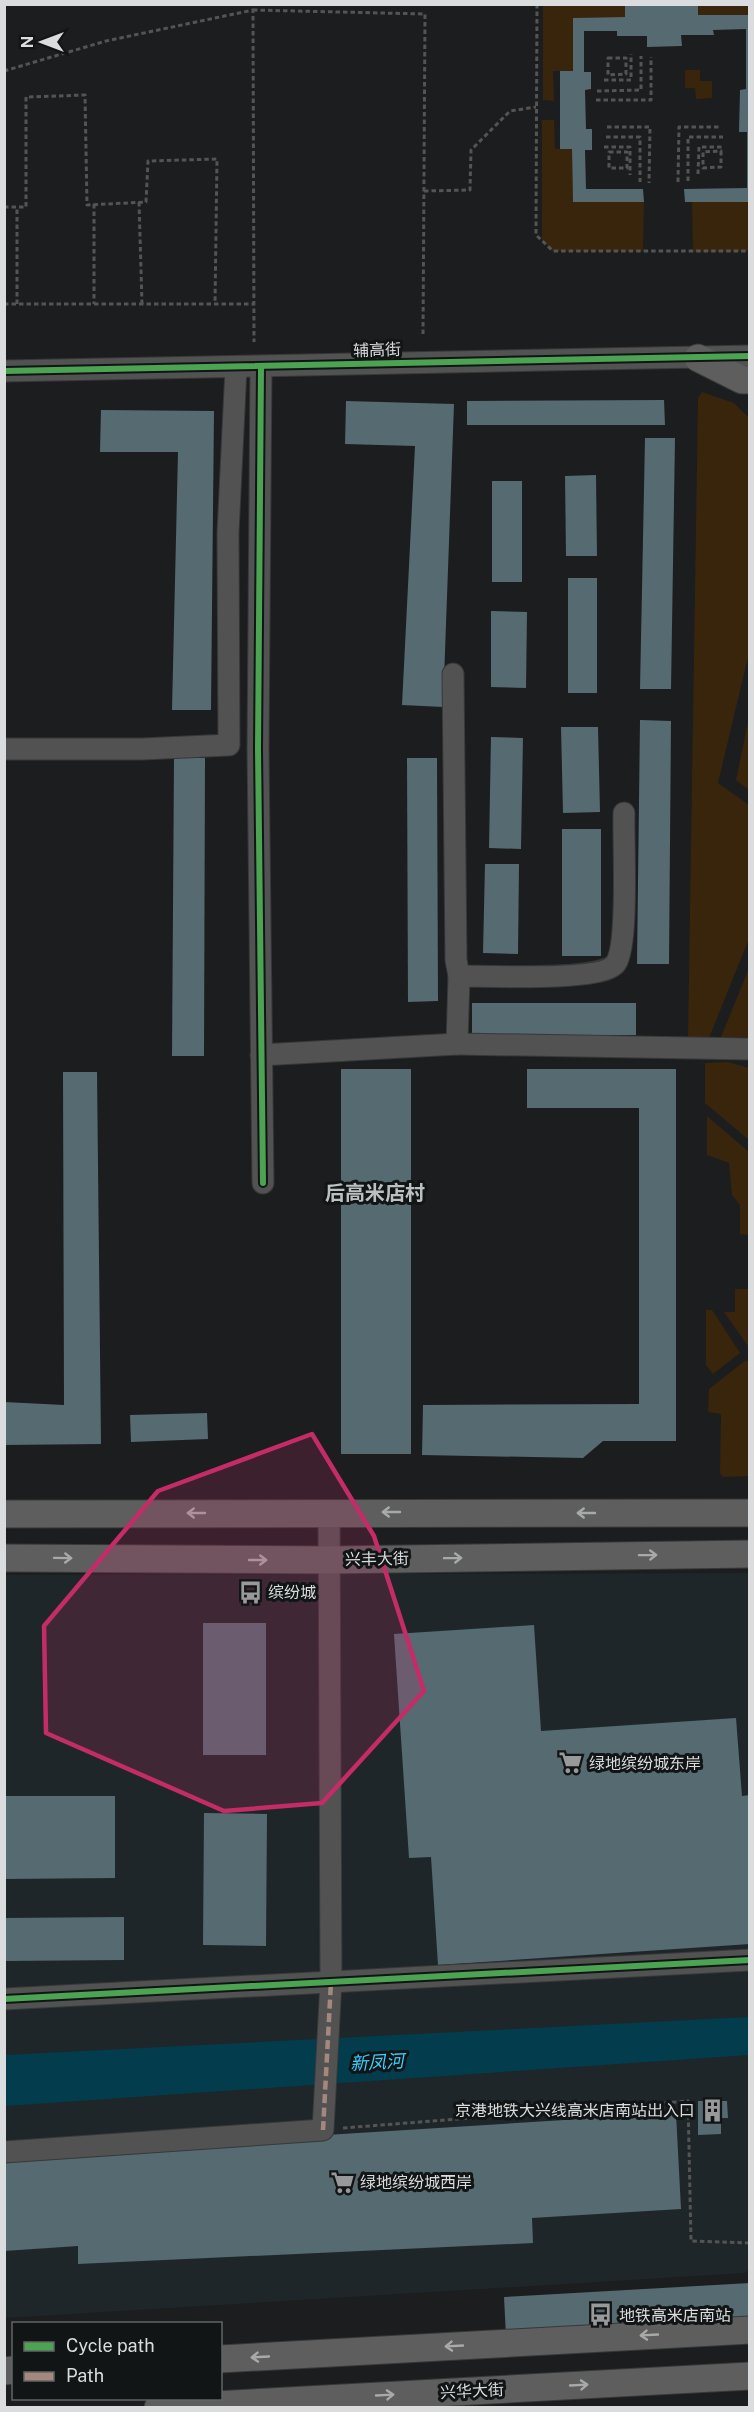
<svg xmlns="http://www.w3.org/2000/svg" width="754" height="2412" font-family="'Public Sans','Noto Sans SC',sans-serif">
<rect width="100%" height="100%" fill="#1c1d1e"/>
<polygon fill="#1e2629" points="749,1573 750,2268 745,2273 5,2318 5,1575"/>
<g fill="#39250b">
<polygon points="543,5 625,5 625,17 573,18 573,71 553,71 554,101 543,100"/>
<rect x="698" y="5" width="51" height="10"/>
<polygon points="685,70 700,70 700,81 712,81 712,98 696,99 695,88 685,88"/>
<polygon points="542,120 554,120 555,149 572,149 573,202 644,202 643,251 553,251 542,240"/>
<polygon points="692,202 749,202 749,251 693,252"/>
<polygon points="702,392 734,403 749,418 749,653 718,783 749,805 750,936 709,1038 688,1038 698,398"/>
<polygon points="749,717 750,790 749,790 736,780"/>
<polygon points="749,968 749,1037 721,1037"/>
<polygon points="728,1062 749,1068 749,1140 705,1103 705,1063"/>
<polygon points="707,1116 749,1152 749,1235 740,1234 740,1205 732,1195 729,1163 707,1155"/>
<polygon points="735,1289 749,1289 748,1346 724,1312 735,1312"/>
<polygon points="706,1310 712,1310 740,1353 713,1374 706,1365"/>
<polygon points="746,1360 750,1365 749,1476 723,1477 720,1473 721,1414 708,1412 709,1389"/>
</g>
<polygon fill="#033c4c" points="749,2017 749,2055 5,2106 5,2055"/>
<g fill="#566a71">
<polygon points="625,4 698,4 698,15 750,15 750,202 685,202 684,189 747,188 747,132 739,132 740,90 746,89 746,29 713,30 714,35 681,35 682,46 647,47 647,36 617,36 617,31 584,31 584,72 591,72 591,89 585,90 586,129 592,129 592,150 585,150 586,189 643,189 644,202 573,202 572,149 560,149 560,71 573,71 573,18 625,17"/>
<polygon points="664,400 665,425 467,425 467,401"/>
<polygon points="346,401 454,404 443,707 402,705 415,446 345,444"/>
<polygon points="101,410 214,411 211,710 172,710 178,452 100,452"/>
<polygon points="645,438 675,438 671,689 640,689"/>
<polygon points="596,475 597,556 566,556 565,476"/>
<rect x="492" y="481" width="30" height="101"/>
<rect x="568" y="578" width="29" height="115"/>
<polygon points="491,611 527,612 526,688 491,687"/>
<polygon points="640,720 671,721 669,964 637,964"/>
<polygon points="561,727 598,727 600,812 563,813"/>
<polygon points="491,737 523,738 521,849 489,848"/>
<polygon points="174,758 205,758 204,1056 172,1056"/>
<polygon points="407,758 437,758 438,1001 408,1002"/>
<rect x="562" y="829" width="39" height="127"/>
<polygon points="485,864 519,864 518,954 483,953"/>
<rect x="472" y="1003" width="164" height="32"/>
<rect x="341" y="1069" width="70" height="385"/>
<polygon points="527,1069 676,1069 676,1441 603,1441 583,1458 422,1455 423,1405 639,1404 639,1108 527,1108"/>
<polygon points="63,1072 97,1072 101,1444 4,1445 4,1402 64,1405"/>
<polygon points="207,1413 208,1439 131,1442 130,1415"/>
<rect x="203" y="1623" width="63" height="132"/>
<polygon points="534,1625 541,1731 736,1718 742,1796 750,1795 750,1944 438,1965 431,1857 409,1858 394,1634"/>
<polygon points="4,1796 115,1796 115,1878 4,1879"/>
<polygon points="204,1813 267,1814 266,1946 203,1945"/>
<polygon points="124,1917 124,1960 4,1961 4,1918"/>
<polygon points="698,2101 727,2101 728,2118 721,2118 721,2134 698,2135"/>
<polygon points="676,2113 681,2209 532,2218 533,2243 78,2264 78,2246 4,2251 4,2155"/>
<polygon points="750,2283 750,2342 507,2356 504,2297"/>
</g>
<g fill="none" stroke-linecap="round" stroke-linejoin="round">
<defs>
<g id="minor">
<polyline points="261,367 258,749 263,1183"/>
<polyline points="4,371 750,356"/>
<polyline points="453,674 456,960 459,976 457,1044 750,1049"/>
<polyline points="4,749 142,749 229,745 228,533 236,368"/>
<path d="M459,976C485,976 604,982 616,963C629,943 623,842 624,813"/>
<polyline points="261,1055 457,1044"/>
<polyline points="4,1999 750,1960"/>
<polyline points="4,2152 323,2130 331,1982 329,1512"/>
</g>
<g id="major">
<polyline points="698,358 742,380 750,380"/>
<polyline points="4,1514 750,1513"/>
<polyline points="4,1558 327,1560 750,1554"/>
<polyline points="220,2359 750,2330"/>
<polyline points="4,2371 14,2370"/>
<polyline points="158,2408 750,2376"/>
</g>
</defs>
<use href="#minor" stroke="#373839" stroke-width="23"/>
<use href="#major" stroke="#373839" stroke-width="29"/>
<g stroke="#535453" stroke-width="3" stroke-dasharray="4.5 3" stroke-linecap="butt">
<polyline points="537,4 536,235 553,251 750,251"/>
<polyline points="253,10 425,14 423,335"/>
<polygon points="608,58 626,58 626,74 608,75"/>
<polyline points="4,71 106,41 253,10 254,342"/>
<polyline points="604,80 631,80 631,54"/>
<polyline points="597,91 641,90 641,56"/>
<polyline points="596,100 651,100 651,57"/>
<polyline points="607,127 650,127 649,183"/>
<polyline points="606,137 640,137 640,182"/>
<polyline points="604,147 630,147 630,175"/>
<polygon points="721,151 721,167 703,168 703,152"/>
<rect x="609" y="152" width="18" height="16"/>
<polyline points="698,174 699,147 724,147"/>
<polyline points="688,181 688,137 723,137"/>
<polyline points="678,182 679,127 721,127"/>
<polyline points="424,191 470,190 471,150 510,111 536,107"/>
<polyline points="139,202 142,304"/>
<polyline points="94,204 94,304"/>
<polyline points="4,207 26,207 26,97 85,95 87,205 146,202 148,161 217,159 215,304"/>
<polyline points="4,304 254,304"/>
<polyline points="17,304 17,207"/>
<polyline points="343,2128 688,2101 691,2241 750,2243"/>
</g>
<use href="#minor" stroke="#525252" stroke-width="21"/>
<use href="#major" stroke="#5d5e5d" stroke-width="27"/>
<polyline stroke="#a5887d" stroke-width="4.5" stroke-dasharray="9 4.5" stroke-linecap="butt" points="323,2130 331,1982"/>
<defs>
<g id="cycleway">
<polyline points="261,367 258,749 263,1183"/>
<polyline points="4,371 750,356"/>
<polyline points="4,1999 750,1960"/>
</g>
</defs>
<use href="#cycleway" stroke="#121516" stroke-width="10"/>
<use href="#cycleway" stroke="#4ca352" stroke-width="6"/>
</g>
<defs><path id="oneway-shaft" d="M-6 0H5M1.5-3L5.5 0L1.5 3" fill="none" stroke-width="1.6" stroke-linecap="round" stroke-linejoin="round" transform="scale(1.5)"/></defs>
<g stroke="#a8aaaa">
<use href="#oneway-shaft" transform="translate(391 1512) rotate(-180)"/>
<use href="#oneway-shaft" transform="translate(196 1513) rotate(180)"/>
<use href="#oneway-shaft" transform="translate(586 1513) rotate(-180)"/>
<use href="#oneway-shaft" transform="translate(648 1555) rotate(-1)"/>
<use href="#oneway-shaft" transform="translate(63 1558) rotate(1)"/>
<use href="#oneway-shaft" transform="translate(453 1558) rotate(-1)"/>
<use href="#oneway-shaft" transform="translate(258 1560)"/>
<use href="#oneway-shaft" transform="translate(649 2335) rotate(177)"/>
<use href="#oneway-shaft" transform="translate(454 2346) rotate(177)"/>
<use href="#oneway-shaft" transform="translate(260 2357) rotate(177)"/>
<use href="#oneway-shaft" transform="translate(579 2385) rotate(-3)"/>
<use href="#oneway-shaft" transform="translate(385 2395) rotate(-3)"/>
</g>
<path fill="#c42c68" fill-opacity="0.2" stroke="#c42c68" stroke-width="4.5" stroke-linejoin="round" d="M312,1434L374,1536L424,1691L322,1803L224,1811L46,1733L44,1626L158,1491Z"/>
<defs>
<symbol id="bus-bare" viewBox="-9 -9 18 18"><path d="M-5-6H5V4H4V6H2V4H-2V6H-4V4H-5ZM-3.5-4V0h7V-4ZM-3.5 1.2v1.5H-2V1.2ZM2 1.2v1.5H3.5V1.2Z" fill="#98999a" stroke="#121516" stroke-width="2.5" paint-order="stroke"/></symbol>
<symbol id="supermarket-bare" viewBox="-9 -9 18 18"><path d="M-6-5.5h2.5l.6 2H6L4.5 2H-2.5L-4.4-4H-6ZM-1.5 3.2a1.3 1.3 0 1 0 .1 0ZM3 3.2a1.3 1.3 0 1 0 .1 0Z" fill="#98999a" stroke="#121516" stroke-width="2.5" paint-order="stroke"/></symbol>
<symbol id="building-bare" viewBox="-9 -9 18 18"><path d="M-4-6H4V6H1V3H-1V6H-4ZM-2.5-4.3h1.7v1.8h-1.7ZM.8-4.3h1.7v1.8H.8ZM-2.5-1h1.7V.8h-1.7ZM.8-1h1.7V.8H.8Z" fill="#98999a" stroke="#121516" stroke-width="2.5" paint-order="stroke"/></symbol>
</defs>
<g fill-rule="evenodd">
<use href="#bus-bare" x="234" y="1576" width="33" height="33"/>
<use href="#supermarket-bare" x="554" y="1746" width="33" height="33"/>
<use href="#building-bare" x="696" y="2094" width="33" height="33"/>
<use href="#supermarket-bare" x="326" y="2166" width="33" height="33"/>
<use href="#bus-bare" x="584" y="2298" width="33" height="33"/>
</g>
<g text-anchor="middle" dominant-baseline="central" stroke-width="6" stroke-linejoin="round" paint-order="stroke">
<g font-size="16" fill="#dadcdd" stroke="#121516">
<text transform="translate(377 350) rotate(-2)">辅高街</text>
<text transform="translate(377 1559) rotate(-1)">兴丰大街</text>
<text transform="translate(472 2391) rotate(-3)">兴华大街</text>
</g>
<g font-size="16" fill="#dadcdd" stroke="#121516" text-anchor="start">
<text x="268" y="1592">缤纷城</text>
<text x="589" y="1763">绿地缤纷城东岸</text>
<text x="695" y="2110" text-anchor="end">京港地铁大兴线高米店南站出入口</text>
<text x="360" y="2182">绿地缤纷城西岸</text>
<text x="619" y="2315">地铁高米店南站</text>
</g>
<g font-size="18" font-style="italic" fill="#36d1fe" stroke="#121516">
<text transform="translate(377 2062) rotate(-3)">新凤河</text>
</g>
<g font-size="20" font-weight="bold" fill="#bbc0c1" stroke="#121516">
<text x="375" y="1193">后高米店村</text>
</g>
</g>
<rect width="754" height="2412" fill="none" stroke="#dadcdd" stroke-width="12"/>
<rect x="12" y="2322" width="210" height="78" fill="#121516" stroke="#626566" stroke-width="1.5"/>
<rect x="24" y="2342" width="30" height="9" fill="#4ca352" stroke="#626566" stroke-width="1.5"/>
<text x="66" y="2352" font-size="18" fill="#dadcdd">Cycle path</text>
<rect x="24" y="2372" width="30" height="9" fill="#a5887d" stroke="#626566" stroke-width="1.5"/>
<text x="66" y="2382" font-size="18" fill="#dadcdd">Path</text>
<g transform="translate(42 42) rotate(270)" stroke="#121516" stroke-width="4.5" paint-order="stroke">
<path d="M0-4.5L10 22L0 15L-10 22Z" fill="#dadcdd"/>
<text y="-9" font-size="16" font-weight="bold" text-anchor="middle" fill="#dadcdd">N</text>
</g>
</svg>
